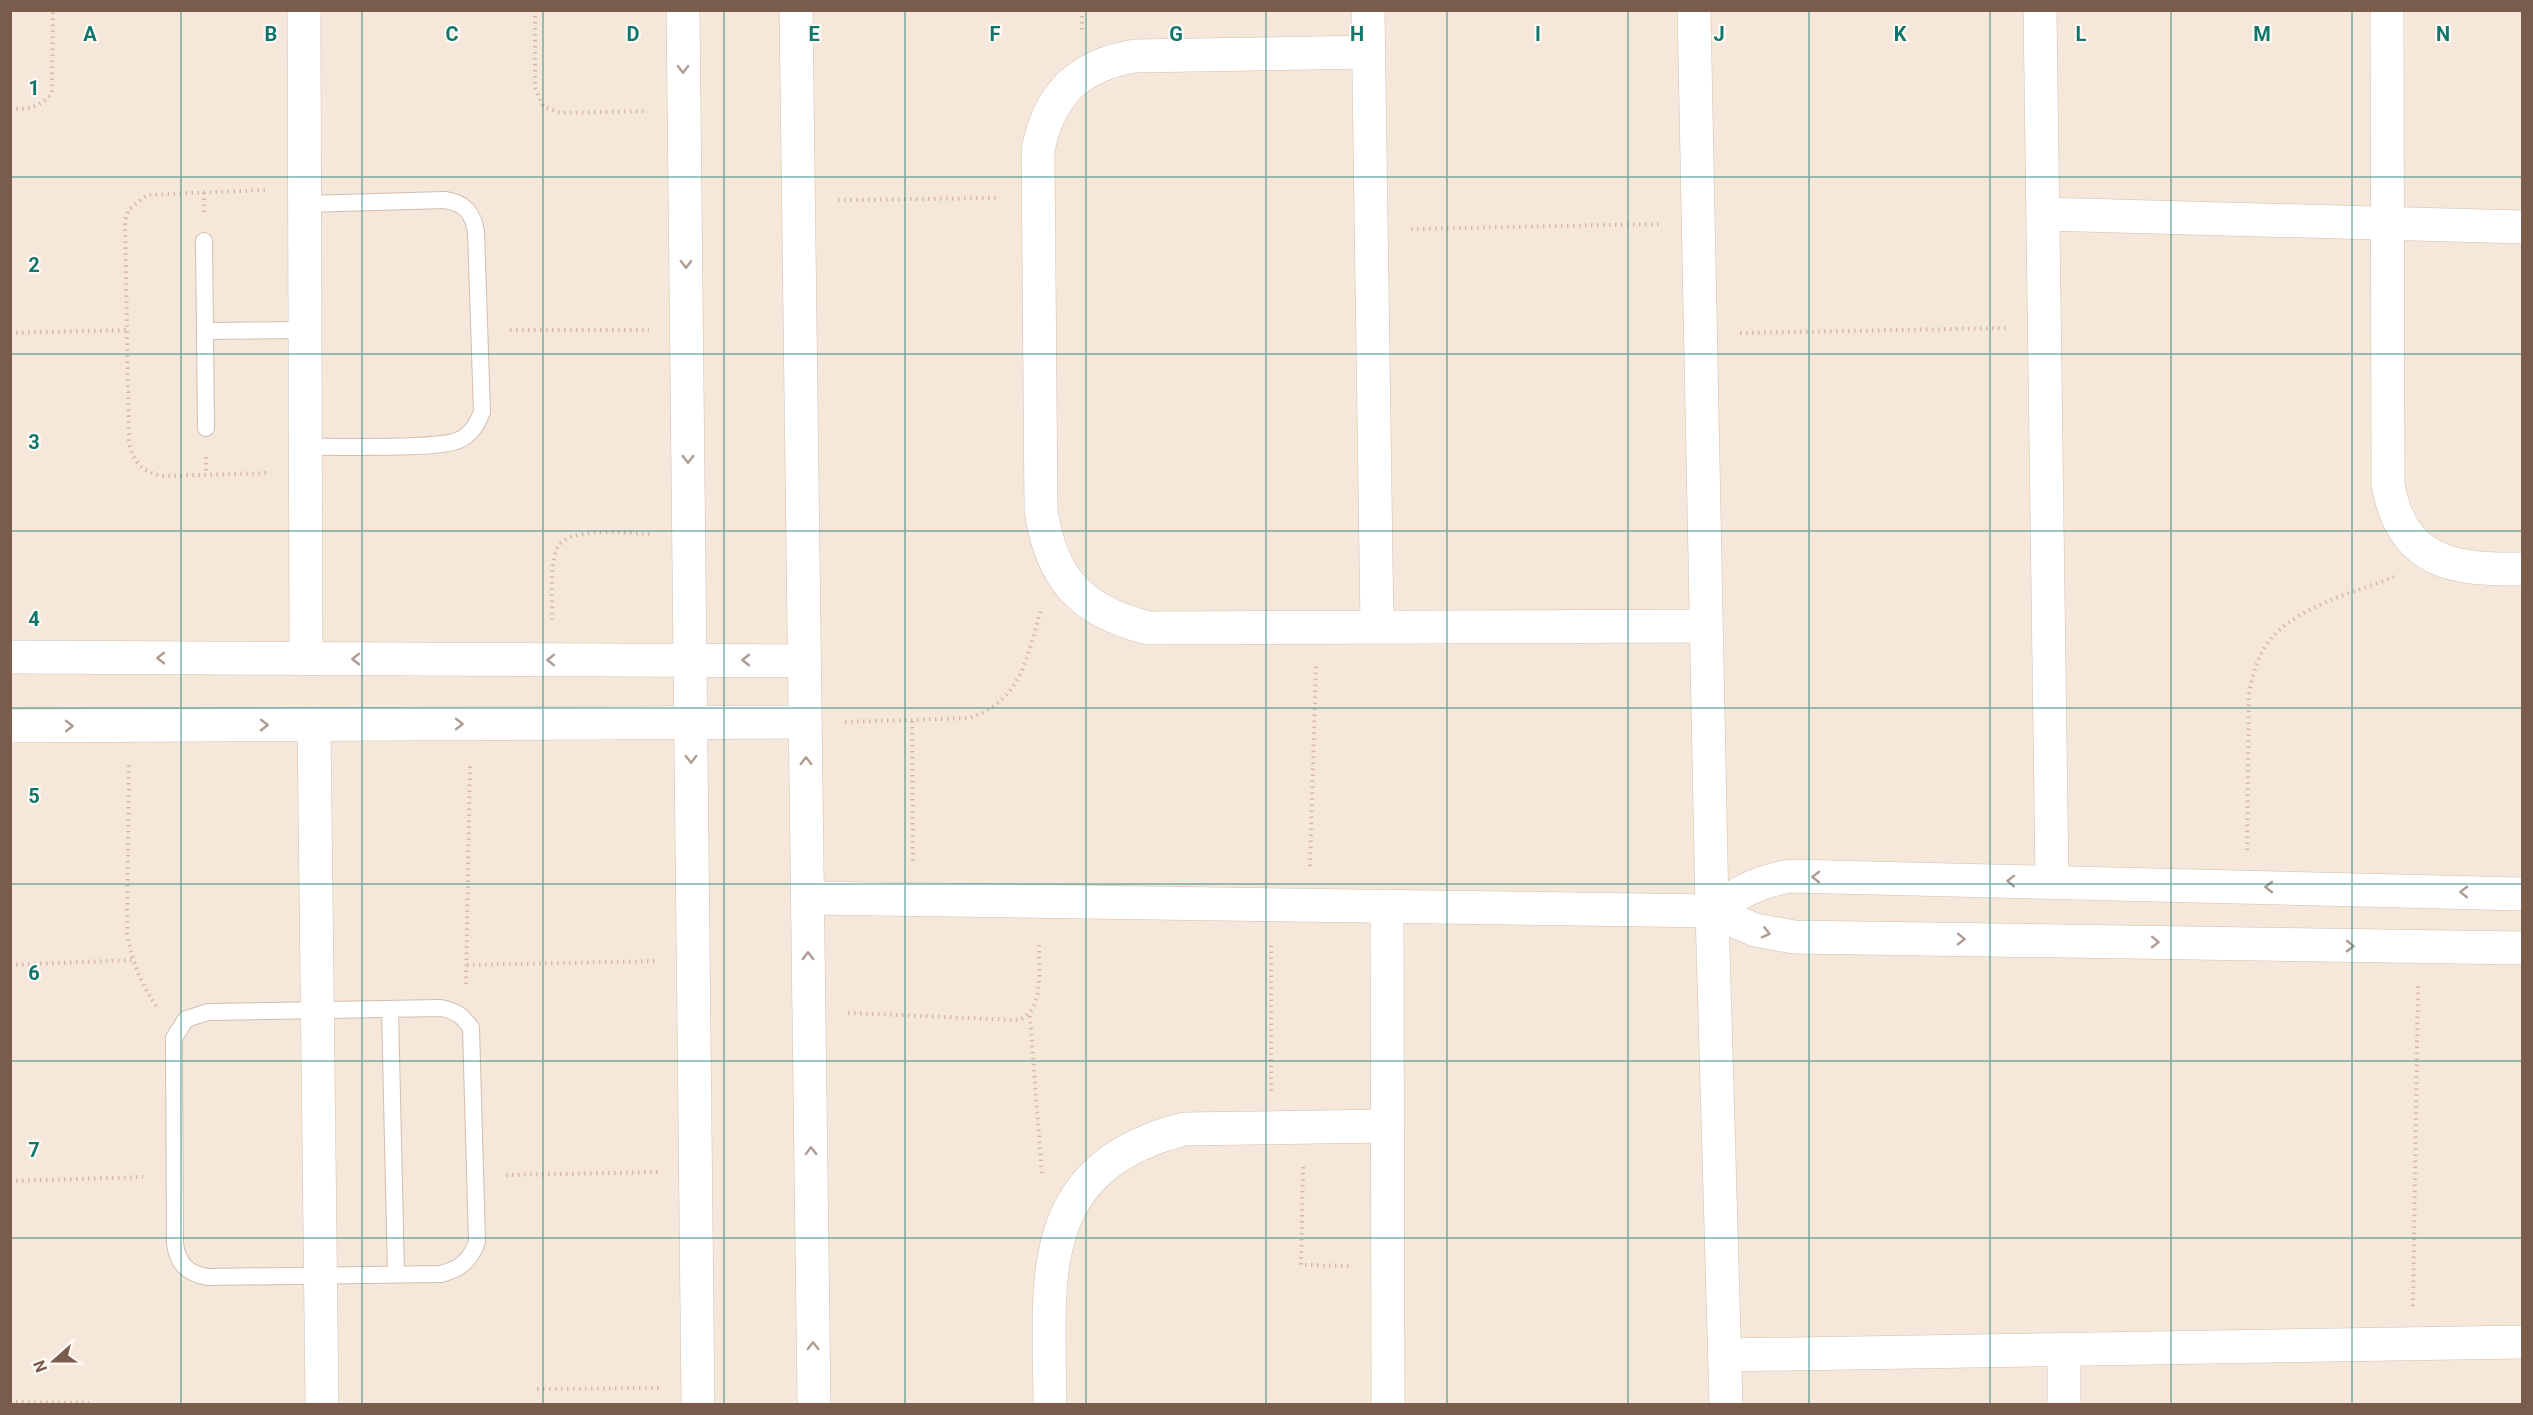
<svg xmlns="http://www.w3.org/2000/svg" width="2533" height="1415" font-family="Roboto,sans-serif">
<rect width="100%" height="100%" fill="#fdf6ec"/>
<polygon fill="#f5e8da" points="10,11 2522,11 2522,1404 11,1404"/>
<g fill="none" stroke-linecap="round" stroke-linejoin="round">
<defs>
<g id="service">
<path d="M305,204L445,200C465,203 473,213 476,232L482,412C477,424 472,434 459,440C439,450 335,446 306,447"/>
<polyline points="204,241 206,428"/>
<polyline points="205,331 305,330"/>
<path d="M441,1008C456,1011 463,1016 471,1028L477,1242C470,1261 460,1269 441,1274L207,1277C187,1273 178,1264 175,1244L174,1038L186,1019L208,1012Z"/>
<polyline points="390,1009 396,1274"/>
</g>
<g id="minor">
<polyline points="304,10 306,658"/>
<polyline points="683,10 698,1404"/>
<polyline points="796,10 814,1404"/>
<polyline points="1368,10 1377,627"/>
<polyline points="1694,10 1712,911 1726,1404"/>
<polyline points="2040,10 2052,881"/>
<path d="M2387,10L2388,484C2402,564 2454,570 2522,569"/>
<path d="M1369,52L1135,56C1079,65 1049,94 1038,150L1041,510C1051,579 1081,611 1148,628L1706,626"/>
<polyline points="2044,214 2522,227"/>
<polyline points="10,657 804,661"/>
<polyline points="314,724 322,1404"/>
<polyline points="10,726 805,722"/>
<polyline points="807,898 1712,911 1755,930 1794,937 2522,948"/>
<polyline points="1387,906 1388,1404"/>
<path d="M1712,911C1738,893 1760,880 1792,876L2522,894"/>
<polyline points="2064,1349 2064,1404"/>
<polyline points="1725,1355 2522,1342"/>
<path d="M1050,1404C1049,1279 1032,1168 1184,1129L1387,1126"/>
</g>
</defs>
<use href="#service" stroke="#d1beb0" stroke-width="18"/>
<use href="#minor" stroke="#d1beb0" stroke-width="34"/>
<g stroke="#d9b8a5" stroke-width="4" stroke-dasharray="1.5 4.5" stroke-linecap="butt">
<polyline points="535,10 535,88 543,106 560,113 647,111"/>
<polyline points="1082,10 1082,31"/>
<path d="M10,109C28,109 40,108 52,93L53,10"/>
<path d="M265,190L147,195L129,209L125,220L129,442C133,462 142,472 163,476L267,473"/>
<polyline points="838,200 999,198"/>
<polyline points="204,212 204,192"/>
<polyline points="1411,229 1659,224"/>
<polyline points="510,330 649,330"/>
<polyline points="10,333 127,330"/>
<polyline points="1740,333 2006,328"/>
<polyline points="206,457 206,475"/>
<path d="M552,620C553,599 549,571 556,551C564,524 628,534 651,534"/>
<polyline points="912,721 913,861"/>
<path d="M845,722L970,718C1023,699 1026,658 1041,610"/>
<path d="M129,765L127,933C132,962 141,984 158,1009"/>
<path d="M2247,850L2249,692C2253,675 2257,658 2267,644C2291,608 2355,592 2394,577"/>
<polyline points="1310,866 1316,666"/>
<polyline points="10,965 132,960"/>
<polyline points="467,965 655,961"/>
<polyline points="466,984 470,763"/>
<path d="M848,1013L1019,1020C1046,1009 1038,966 1039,941"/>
<polyline points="1030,1016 1042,1177"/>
<polyline points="1271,1091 1271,942"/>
<polyline points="1303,1167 1301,1265 1351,1266"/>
<polyline points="506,1175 658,1172"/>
<polyline points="10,1181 143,1177"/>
<polyline points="2413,1306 2418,984"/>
<polyline points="537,1389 659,1388"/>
<polyline points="10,1402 89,1403"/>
</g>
<use href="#service" stroke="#fff" stroke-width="16"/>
<use href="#minor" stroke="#fff" stroke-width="33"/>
</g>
<defs><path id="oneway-chevron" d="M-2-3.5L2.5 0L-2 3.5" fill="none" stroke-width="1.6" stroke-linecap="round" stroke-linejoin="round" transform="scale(1.5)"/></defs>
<g stroke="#af9d94">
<use href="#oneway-chevron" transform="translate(683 69) rotate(90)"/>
<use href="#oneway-chevron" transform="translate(686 264) rotate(89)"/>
<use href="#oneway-chevron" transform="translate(688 459) rotate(90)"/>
<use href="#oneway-chevron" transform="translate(161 658) rotate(-180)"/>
<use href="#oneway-chevron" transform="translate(356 659) rotate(-180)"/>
<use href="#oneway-chevron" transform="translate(551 660) rotate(-180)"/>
<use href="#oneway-chevron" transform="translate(746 660) rotate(-180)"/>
<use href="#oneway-chevron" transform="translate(459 724)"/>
<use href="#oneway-chevron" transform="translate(264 725)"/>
<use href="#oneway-chevron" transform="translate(69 726)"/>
<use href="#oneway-chevron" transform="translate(691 759) rotate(89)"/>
<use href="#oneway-chevron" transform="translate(806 761) rotate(-91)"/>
<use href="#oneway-chevron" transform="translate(1816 877) rotate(-179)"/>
<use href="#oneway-chevron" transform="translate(2011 881) rotate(-179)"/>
<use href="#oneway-chevron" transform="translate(2269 887) rotate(-179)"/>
<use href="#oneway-chevron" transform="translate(2464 892) rotate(-179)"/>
<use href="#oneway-chevron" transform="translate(1766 933) rotate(14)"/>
<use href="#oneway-chevron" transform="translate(1961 939) rotate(1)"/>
<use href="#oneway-chevron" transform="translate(2155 942) rotate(1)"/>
<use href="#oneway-chevron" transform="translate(2350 946) rotate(1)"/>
<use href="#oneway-chevron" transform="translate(808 956) rotate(-91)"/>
<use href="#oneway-chevron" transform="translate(811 1151) rotate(-91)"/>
<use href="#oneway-chevron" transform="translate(813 1346) rotate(-91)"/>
</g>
<path fill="none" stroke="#0f766e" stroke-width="1.5" stroke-opacity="0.55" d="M181,10V1404M362,10V1404M543,10V1404M724,10V1404M905,10V1404M1086,10V1404M1266,10V1404M1447,10V1404M1628,10V1404M1809,10V1404M1990,10V1404M2171,10V1404M2352,10V1404M10,177H2522M10,354H2522M10,531H2522M10,708H2522M10,884H2522M10,1061H2522M10,1238H2522"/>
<g font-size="20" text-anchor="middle" font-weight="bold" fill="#0f766e" stroke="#fffaf3" stroke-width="4.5" stroke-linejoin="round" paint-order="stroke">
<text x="90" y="41">A</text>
<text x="271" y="41">B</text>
<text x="452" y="41">C</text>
<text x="633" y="41">D</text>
<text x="814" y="41">E</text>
<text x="995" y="41">F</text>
<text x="1176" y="41">G</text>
<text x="1357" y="41">H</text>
<text x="1538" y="41">I</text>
<text x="1719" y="41">J</text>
<text x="1900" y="41">K</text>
<text x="2081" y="41">L</text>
<text x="2262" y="41">M</text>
<text x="2443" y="41">N</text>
<text x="34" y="95">1</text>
<text x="34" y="272">2</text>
<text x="34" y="449">3</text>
<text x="34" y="626">4</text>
<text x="34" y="803">5</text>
<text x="34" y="980">6</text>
<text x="34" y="1157">7</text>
</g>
<rect width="2533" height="1415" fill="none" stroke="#7a5c4d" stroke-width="24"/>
<g transform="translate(54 1361) rotate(249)" stroke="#fffaf3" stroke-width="4.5" paint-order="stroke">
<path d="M0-4.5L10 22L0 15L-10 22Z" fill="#7a5c4d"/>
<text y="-9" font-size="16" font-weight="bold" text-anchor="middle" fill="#7a5c4d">N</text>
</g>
</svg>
